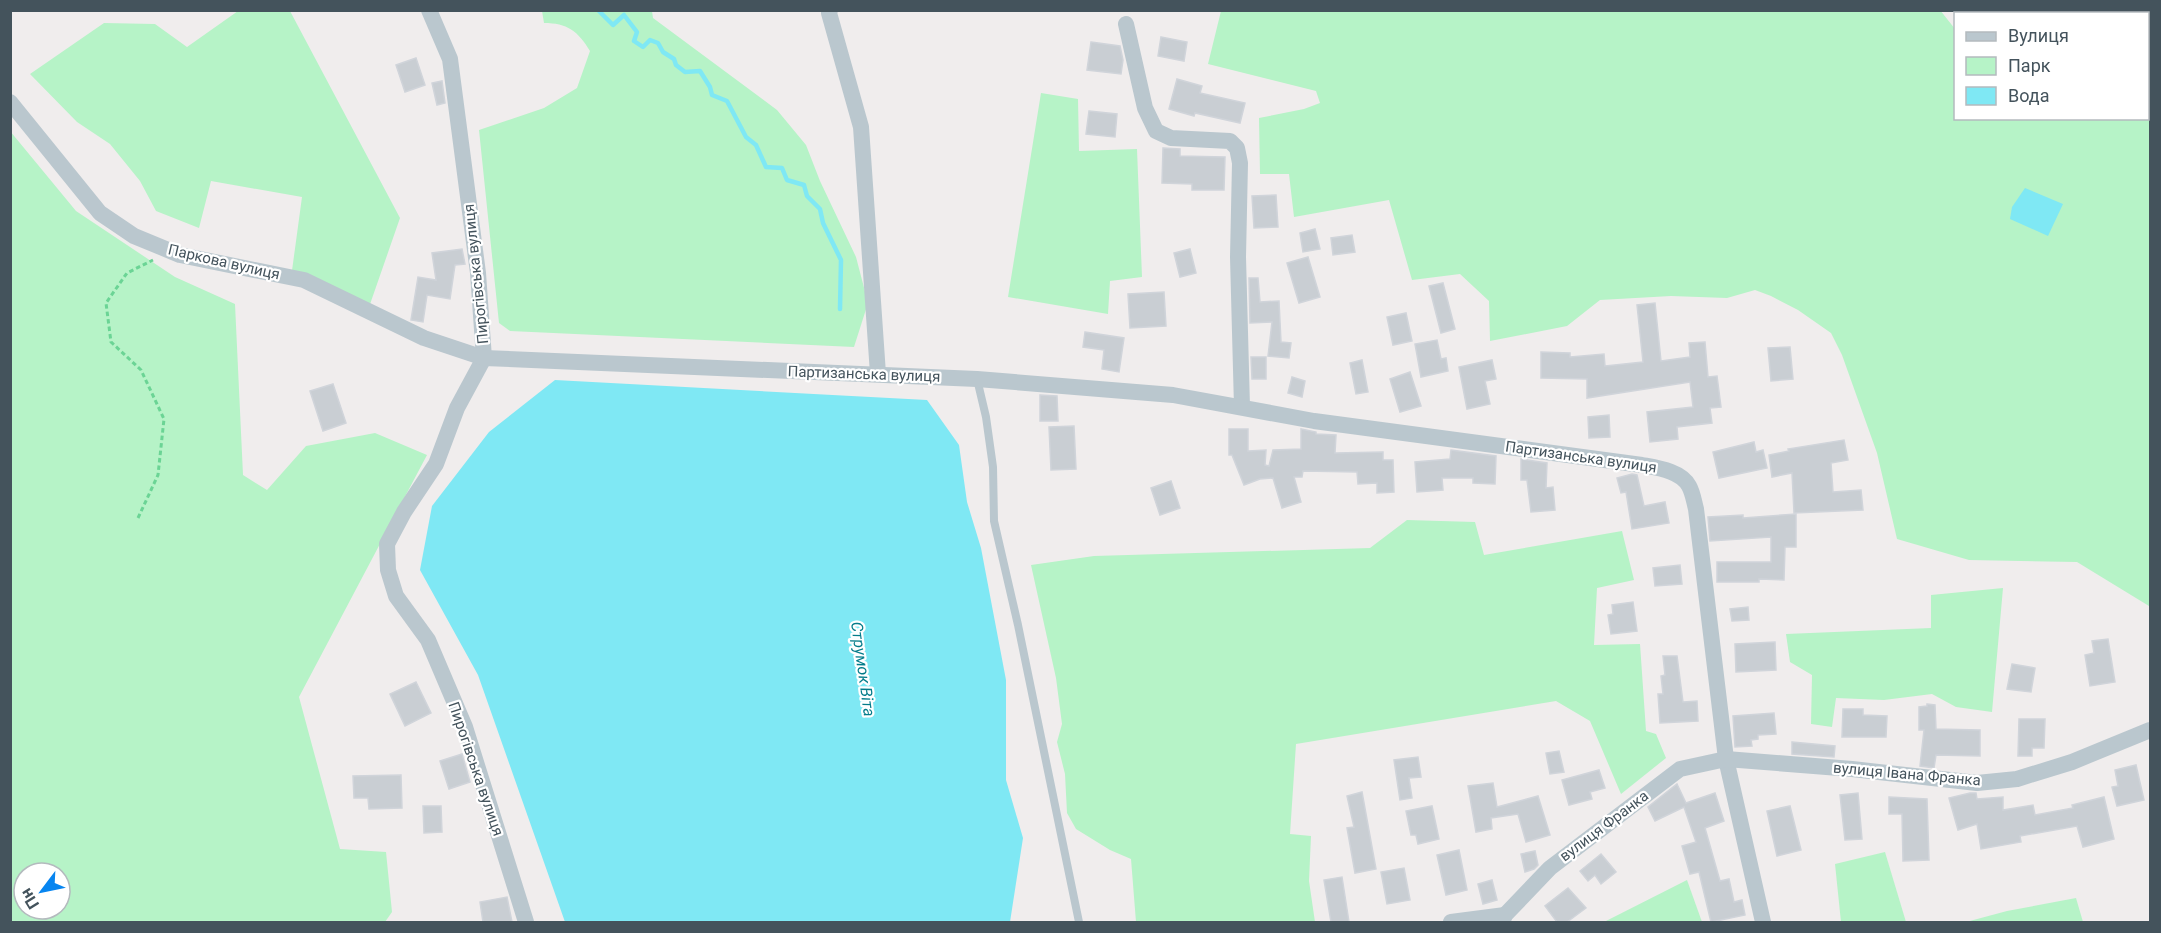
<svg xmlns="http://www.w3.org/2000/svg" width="2161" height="933" font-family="Roboto,sans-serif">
<rect width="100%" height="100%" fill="#f0eded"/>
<g fill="#b6f3c7" fill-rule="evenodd">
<polygon points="1940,10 1955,29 1956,118 2148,118 2148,94 2150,93 2149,606 2077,562 1969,560 1897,539 1877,453 1842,355 1831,333 1798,310 1771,296 1755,290 1727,298 1671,296 1600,300 1567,326 1490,341 1489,301 1460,274 1412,280 1389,200 1294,217 1289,174 1260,174 1259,118 1304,109 1320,103 1316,91 1208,64 1221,11"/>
<polygon points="238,11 290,11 400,218 368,310 291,278 302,197 211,181 199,228 156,211 140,181 110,144 77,122 30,74 104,23 155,24 187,47"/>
<path d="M542,11H652L653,18L777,110L806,145L820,181L856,257L868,303L854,347L510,331L499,323L479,130L544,108L577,88L590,51C578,31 567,23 544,23Z"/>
<polygon points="1041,93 1078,99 1079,151 1137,149 1142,277 1110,281 1108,314 1008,297"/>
<path d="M10,131L76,211L175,277L235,304L243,475L267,490L306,446L375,433L427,455L299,697L340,849L386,852L392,912L385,922H11ZM24,873H60V909H24Z"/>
<polygon points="1407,520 1475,522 1484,555 1622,531 1634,580 1597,588 1594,645 1640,644 1646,731 1656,734 1666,758 1621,794 1590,721 1556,701 1296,744 1290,834 1311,836 1309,881 1315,922 1136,922 1131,859 1110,850 1076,829 1067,813 1065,774 1057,742 1062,724 1056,678 1031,565 1094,556 1370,548"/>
<polygon points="2003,588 1992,712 1956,707 1932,694 1884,700 1836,698 1832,727 1811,724 1812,675 1790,662 1786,634 1931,628 1931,595"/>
<polygon points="1885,852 1906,922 1841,922 1835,864"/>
<polygon points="1687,880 1702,922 1604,922"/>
<polygon points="2076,898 2083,922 1966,922 2007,911"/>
</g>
<g fill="#7fe8f4">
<polygon points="2025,188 2063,204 2048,236 2010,219 2012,207"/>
<polygon points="555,380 927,400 959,445 967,502 981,548 1006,680 1006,780 1023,838 1010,922 565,922 478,675 420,570 432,506 489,432"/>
</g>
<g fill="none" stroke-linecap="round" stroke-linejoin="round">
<polyline stroke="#7fe8f4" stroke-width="4.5" points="598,10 613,25 624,15 637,32 634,41 643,47 650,40 658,43 663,52 674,59 676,65 685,72 700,71 710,87 712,95 727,101 746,137 756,145 766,167 782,168 787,180 804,185 807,196 820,209 823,223 841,260 840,309"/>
</g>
<g fill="#c9ced3" stroke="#d0d4da" stroke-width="1.5">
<polygon points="1161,37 1187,42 1184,61 1158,56"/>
<polygon points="1091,42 1120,46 1123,60 1121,74 1087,70"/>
<polygon points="416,58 425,85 405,92 396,65"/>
<polygon points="1177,79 1202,86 1200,93 1245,103 1240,123 1195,113 1194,116 1169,109"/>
<polygon points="442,81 445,103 437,105 432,83"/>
<polygon points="1089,111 1117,114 1115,137 1086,134"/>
<polygon points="1163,148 1180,149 1180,156 1225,157 1224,190 1192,190 1192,184 1162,183"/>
<polygon points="1276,195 1278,227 1254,228 1252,196"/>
<polygon points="1315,229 1320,249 1303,252 1300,233"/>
<polygon points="1352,235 1355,252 1333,255 1331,238"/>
<polygon points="462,249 465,264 455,265 450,299 427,295 423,322 411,320 418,277 436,280 432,253"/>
<polygon points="1190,249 1196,273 1180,277 1174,253"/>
<polygon points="1308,257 1320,297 1299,303 1287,263"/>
<polygon points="1249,278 1258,278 1260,302 1279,301 1281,342 1291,343 1289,358 1268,356 1272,322 1250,323"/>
<polygon points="1443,283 1455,329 1441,333 1429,286"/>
<polygon points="1164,292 1166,326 1130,328 1128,294"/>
<polygon points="1655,303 1661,361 1690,357 1689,343 1705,342 1708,377 1717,376 1721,407 1710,408 1712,423 1677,427 1678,439 1650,442 1647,412 1693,407 1690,382 1587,398 1587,379 1541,378 1541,352 1570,353 1570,357 1604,354 1605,366 1643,362 1637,305"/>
<polygon points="1406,313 1412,341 1393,345 1387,317"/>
<polygon points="1085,332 1124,338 1119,372 1102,369 1104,350 1083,347"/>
<polygon points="1437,340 1441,359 1446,358 1448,371 1421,377 1415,344"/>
<polygon points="1790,347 1793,379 1771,381 1768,348"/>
<polygon points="1251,357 1266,357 1266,379 1252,379"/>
<polygon points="1362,360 1368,392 1356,394 1350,363"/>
<polygon points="1492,360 1496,379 1485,381 1490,404 1467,409 1459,367"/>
<polygon points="1410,372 1421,406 1400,412 1390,379"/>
<polygon points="1292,377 1305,381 1302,397 1288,393"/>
<polygon points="333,384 346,423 323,431 310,391"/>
<polygon points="1040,395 1057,396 1058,421 1040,421"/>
<polygon points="1609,415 1610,437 1589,438 1588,417"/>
<polygon points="1074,426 1076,469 1051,470 1049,427"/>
<polygon points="1229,429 1248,429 1248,451 1266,450 1265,465 1269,466 1273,450 1301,449 1301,429 1316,432 1316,434 1336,435 1335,453 1383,452 1383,460 1393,460 1394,492 1377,493 1377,483 1358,484 1357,472 1303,471 1302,477 1294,477 1301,502 1282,508 1273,478 1260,479 1244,485 1232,455 1229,455"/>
<polygon points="1844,440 1848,460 1831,463 1833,492 1861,490 1863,510 1794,513 1792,473 1772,477 1769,455 1789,451 1788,449"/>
<polygon points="1754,442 1756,452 1763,450 1767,468 1719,478 1713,452"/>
<polygon points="1451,450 1496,456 1495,484 1473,483 1473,478 1442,478 1443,490 1417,492 1415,462 1450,459"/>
<polygon points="1521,459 1547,463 1546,488 1553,487 1555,510 1531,512 1527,480 1521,480"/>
<polygon points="1632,474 1637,475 1644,506 1665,502 1669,523 1632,529 1626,492 1621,493 1617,478"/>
<polygon points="1171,481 1180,508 1160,515 1151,488"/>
<polygon points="1796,514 1796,547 1785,547 1784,580 1759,579 1759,582 1717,582 1717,562 1771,562 1771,537 1710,541 1708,517 1743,515 1743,518"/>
<polygon points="1680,565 1682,584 1655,586 1653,568"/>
<polygon points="1633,602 1637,631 1611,634 1608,615 1613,614 1612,605"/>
<polygon points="1748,607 1749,620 1732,621 1730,609"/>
<polygon points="2108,639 2115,682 2090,686 2085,655 2094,653 2092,641"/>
<polygon points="1775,642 1776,670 1736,672 1735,644"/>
<polygon points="1663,656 1677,656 1683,702 1697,701 1698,721 1660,723 1658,694 1663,694 1661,676 1665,675"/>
<polygon points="2012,664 2035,668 2031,692 2007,689"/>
<polygon points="416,682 431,713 405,726 390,694"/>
<polygon points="1927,704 1935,705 1936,729 1980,730 1980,756 1936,755 1934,768 1920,766 1924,730 1919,730 1919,707 1927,706"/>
<polygon points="1843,709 1863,709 1863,715 1887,716 1886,737 1842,737"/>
<polygon points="1774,713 1776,734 1758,735 1758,739 1751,740 1752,746 1735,747 1733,716"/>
<polygon points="2019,719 2045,719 2044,748 2032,748 2032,756 2018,756"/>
<polygon points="1792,742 1835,746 1834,757 1792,754"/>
<polygon points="1559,751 1564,772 1550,774 1546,753"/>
<polygon points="462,754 470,782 449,789 440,761"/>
<polygon points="1418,757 1421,777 1409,778 1412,798 1400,800 1394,760"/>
<polygon points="2136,765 2144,800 2117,806 2112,787 2118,786 2115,770"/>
<polygon points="1599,770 1605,788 1590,792 1592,799 1569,805 1562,780"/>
<polygon points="401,775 402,808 369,809 368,798 354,798 353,776"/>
<polygon points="1493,783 1497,807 1538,796 1550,835 1526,842 1518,814 1491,818 1492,829 1476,832 1468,786"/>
<polygon points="1677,784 1686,803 1715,793 1724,821 1705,828 1720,881 1729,879 1734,902 1742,900 1745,915 1711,922 1699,872 1690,874 1682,846 1696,842 1684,807 1655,821 1648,807"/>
<polygon points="1362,792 1376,869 1355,873 1347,828 1354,827 1347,796"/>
<polygon points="1858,793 1862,839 1845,840 1840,795"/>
<polygon points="1970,793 1976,793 1977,799 2003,797 2003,810 2033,805 2035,815 2073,808 2072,805 2104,797 2114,839 2083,847 2077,826 2020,836 2021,842 1981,849 1977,824 1958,830 1949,798"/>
<polygon points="1889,797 1927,799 1929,860 1903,861 1902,814 1889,814"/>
<polygon points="423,806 441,806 442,832 424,833"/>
<polygon points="1432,806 1439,839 1418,844 1416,835 1411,835 1406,811"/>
<polygon points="1790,806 1801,850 1777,856 1767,811"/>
<polygon points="1459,850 1467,890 1446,895 1437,855"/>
<polygon points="1535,851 1538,865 1534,869 1525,872 1521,854"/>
<polygon points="1601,854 1616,872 1601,884 1595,875 1588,881 1580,871"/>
<polygon points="1404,868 1410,900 1387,904 1381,872"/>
<polygon points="1342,877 1349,922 1331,922 1324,880"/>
<polygon points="1492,880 1497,900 1483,904 1478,884"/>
<polygon points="1568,888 1586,908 1567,922 1557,922 1545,906"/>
<polygon points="507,897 512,922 483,922 480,902"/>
</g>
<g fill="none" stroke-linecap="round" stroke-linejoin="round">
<polyline stroke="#6bd495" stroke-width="3" stroke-dasharray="4.5 3" stroke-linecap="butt" points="138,518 158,475 164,419 141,370 111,342 106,303 127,273 153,260"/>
<polyline stroke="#bac7ce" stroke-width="8" points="977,379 986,417 993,467 994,521 1018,625 1079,922"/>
<g stroke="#bac7ce" stroke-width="16">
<polyline points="429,10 450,59 478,273 484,358 457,408 436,464 404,512 387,544 388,570 396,596 428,640 465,727 526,922"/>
<polyline points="830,10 829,13 861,127 878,374"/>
<polyline points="1126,24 1145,108 1156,131 1171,138 1230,141 1237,148 1240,163 1238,257 1242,407"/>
<path d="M10,102L100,213L134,236L180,255L304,280L424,338L484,358L977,379L1173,395L1314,421L1642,465C1658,468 1681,471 1689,486C1693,493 1694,502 1696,509L1726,759L1763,922"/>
<polyline points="1451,922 1505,915"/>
<polyline points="1502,922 1505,915 1550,868 1680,769 1726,759 1852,769 1977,783 2017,779 2072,762 2150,730"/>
</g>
</g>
<g text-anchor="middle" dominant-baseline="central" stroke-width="4.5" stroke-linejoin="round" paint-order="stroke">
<g font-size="15" fill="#44535c" stroke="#fff">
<text transform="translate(224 262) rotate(13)">Паркова вулиця</text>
<text transform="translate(476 274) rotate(-96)">Пирогівська вулиця</text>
<text transform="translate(864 374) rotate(2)">Партизанська вулиця</text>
<text transform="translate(1581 457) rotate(8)">Партизанська вулиця</text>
<text transform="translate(476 769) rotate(71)">Пирогівська вулиця</text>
<text transform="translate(1907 774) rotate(5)">вулиця Івана Франка</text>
<text transform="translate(1604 826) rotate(-37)">вулиця Франка</text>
</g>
<g font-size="16" font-style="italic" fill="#047c8a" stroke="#fff">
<text transform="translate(863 669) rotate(82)">Струмок Віта</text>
</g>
</g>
<rect width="2161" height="933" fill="none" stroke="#44535c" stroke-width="24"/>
<rect x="1954" y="12" width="195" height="108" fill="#ffffff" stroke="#b4babe" stroke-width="1.5"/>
<rect x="1966" y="32" width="30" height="9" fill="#bac7ce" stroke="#b4babe" stroke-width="1.5"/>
<text x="2008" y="42" font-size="18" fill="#44535c">Вулиця</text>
<rect x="1966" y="57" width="30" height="18" fill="#b6f3c7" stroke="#b4babe" stroke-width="1.5"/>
<text x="2008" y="72" font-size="18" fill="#44535c">Парк</text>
<rect x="1966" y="87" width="30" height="18" fill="#7fe8f4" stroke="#b4babe" stroke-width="1.5"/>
<text x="2008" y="102" font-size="18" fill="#44535c">Вода</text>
<g transform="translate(42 891) rotate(238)"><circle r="28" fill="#ffffff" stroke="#b4babe" stroke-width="1.5"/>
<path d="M0-4.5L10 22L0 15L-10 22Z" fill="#0785f0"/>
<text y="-9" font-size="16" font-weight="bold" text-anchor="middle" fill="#44535c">Пн</text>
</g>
</svg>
